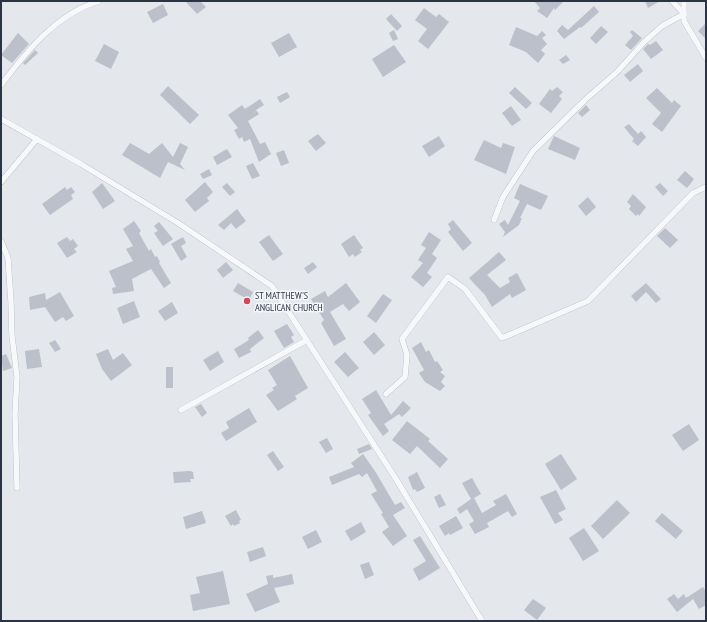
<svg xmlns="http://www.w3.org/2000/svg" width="707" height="622" font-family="'PT Sans Narrow',sans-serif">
<rect width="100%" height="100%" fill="#e4e7ec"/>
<g fill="#bbc0ca">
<polygon points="185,1 200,1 206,7 197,14"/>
<polygon points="534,1 564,1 555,10 554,8 547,18 537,11 540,8"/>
<polygon points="645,1 660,1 648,8"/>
<polygon points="163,4 168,15 153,23 147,12"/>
<polygon points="594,6 599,12 581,28 580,27 564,39 557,31 562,25 568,30"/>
<polygon points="424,8 436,17 439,14 449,22 428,49 418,41 427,29 415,20"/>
<polygon points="391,14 402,26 397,31 386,19"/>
<polygon points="706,23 706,39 698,31"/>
<polygon points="601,26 608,32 596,44 590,38"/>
<polygon points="516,27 537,36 542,31 546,35 542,38 547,44 541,50 545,54 538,63 526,52 509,45"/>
<polygon points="394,30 398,39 393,41 389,33"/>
<polygon points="632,30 642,38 631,50 625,45 633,36 630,32"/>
<polygon points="18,33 29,44 12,63 1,55"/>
<polygon points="289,33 297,47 279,57 271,43"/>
<polygon points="656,41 663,50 651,59 643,49 648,44 650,45"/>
<polygon points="104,44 119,52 111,69 95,61"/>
<polygon points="394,45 406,62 383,77 372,59"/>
<polygon points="35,50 38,53 25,65 23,63"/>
<polygon points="566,55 570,60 563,64 559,60"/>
<polygon points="638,64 643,71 630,82 624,75"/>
<polygon points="168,86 199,115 190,124 160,95"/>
<polygon points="515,87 532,103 526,109 509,93"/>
<polygon points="557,87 563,92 559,96 562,99 551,113 539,104 550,89 552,91"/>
<polygon points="657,88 672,103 674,100 681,106 662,132 652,124 661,113 646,98"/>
<polygon points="287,92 290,97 280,103 277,97"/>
<polygon points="260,99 264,105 256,110 259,114 248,121 260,144 265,142 271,154 259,162 250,139 244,142 242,137 239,139 234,130 238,128 228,115 242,105 245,109"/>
<polygon points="586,105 590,110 582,117 578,113"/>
<polygon points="511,106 521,120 512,126 502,113"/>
<polygon points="629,124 638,134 641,131 646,137 638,146 632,141 634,139 624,127"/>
<polygon points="318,134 326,143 316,151 308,141"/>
<polygon points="439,136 445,146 429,157 422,146"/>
<polygon points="554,136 580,148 575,160 548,149"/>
<polygon points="484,140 501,148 503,143 515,147 506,174 474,160"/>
<polygon points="130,143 149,154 162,143 173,157 180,143 188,147 180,164 185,170 168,162 160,178 122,155"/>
<polygon points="227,149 232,157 217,165 213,157"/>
<polygon points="284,150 289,163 281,166 276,153"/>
<polygon points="253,163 260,176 252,179 246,166"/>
<polygon points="209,169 212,175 203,179 200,174"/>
<polygon points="685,171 694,179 687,188 677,180"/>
<polygon points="205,182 213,192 207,198 209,201 195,212 185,200"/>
<polygon points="102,183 115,201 103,209 92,192"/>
<polygon points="227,183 235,192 230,196 222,187"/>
<polygon points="660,183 668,191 663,196 655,187"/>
<polygon points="520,184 548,196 541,210 527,204 520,218 522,218 519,225 503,237 505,232 499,224 505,220 508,225 520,201 514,198"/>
<polygon points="65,187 67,190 71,187 75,192 71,195 73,199 50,215 42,204"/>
<polygon points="633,194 646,207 639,216 638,214 636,216 629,209 631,206 627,202"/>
<polygon points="588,197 596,207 586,216 578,206"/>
<polygon points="237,209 246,221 236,229 231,223 224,230 218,225"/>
<polygon points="453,220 472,243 463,251 448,232 451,229 448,224"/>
<polygon points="134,221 141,231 139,233 149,251 151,249 155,257 157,256 160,262 159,263 171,283 164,288 151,269 132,279 134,291 113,294 112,288 116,287 109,271 133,261 126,249 133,246 123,229"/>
<polygon points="159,222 173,239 163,246 154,233 158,231 154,226"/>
<polygon points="665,228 678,240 670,248 657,236"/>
<polygon points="429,232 441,240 432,254 437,258 427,273 432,277 423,287 411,277 423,263 418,260 426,248 421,245"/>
<polygon points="269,235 283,254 273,261 259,242"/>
<polygon points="354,235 363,248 360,250 362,252 355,257 353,254 349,257 341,244"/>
<polygon points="67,237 70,241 73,239 78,246 74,249 77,252 67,258 57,243"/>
<polygon points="183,237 186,243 181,246 187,257 181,261 171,244"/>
<polygon points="499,252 506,260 487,275 500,288 510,282 508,278 517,273 526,290 512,298 510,294 492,307 485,295 469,278"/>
<polygon points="226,262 233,270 223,278 217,270"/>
<polygon points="313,262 317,267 308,274 304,268"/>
<polygon points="238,283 253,292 249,300 233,291"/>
<polygon points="346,283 360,302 349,311 343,304 330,312 346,339 334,346 321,323 324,320 311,299 325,291 328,297"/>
<polygon points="646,283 661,299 656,303 646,292 636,302 631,296"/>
<polygon points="60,292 74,316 66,321 63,317 55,322 45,307 30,310 29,297 45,293 46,300"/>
<polygon points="383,294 392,300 376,323 367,316"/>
<polygon points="134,301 140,317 123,324 117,308"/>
<polygon points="172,302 178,313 165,321 158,311"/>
<polygon points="287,324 294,335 291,337 294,342 284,348 274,331"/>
<polygon points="258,330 264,338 250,349 251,352 239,358 234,349 249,340 248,338"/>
<polygon points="374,332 385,345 374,355 363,342"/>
<polygon points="55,340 61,349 55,352 49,343"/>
<polygon points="421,342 426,352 429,350 435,362 437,361 443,370 440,372 445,376 441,382 445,386 440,391 425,382 419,373 424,370 412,348"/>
<polygon points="39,349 42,367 27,369 25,351"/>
<polygon points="108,349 113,360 123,353 132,365 111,381 102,369 96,354"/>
<polygon points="218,351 224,362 210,371 203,360"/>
<polygon points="345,352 359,368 348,377 334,362"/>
<polygon points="6,354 12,368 3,371 1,356"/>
<polygon points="290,356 308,388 295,396 297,399 278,411 266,395 274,390 272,388 277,385 268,370"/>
<rect x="166" y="367" width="7" height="21"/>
<polygon points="376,390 391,415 403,401 411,408 402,417 399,414 384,424 389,431 383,436 368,415 371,413 362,399"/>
<polygon points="201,404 207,413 202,417 195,407"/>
<polygon points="249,408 257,422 226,441 221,433 229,428 226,422"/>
<polygon points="407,421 430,439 428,441 448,459 440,468 417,446 410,454 392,440"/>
<polygon points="689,424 699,440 683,451 672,435"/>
<polygon points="327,438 333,449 326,453 319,442"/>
<polygon points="369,444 372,449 359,454 357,449"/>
<polygon points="273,451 284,467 278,471 267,455"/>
<polygon points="363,454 375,471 395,505 401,502 405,508 393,515 407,536 393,546 382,532 389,527 381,514 383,513 371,494 377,491 367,473 362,477 359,474 332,485 329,477 354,467 351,463"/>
<polygon points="561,454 577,479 561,490 545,464"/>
<polygon points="190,471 193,472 194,479 190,479 191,482 174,483 173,472"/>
<polygon points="417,472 425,488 417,492 415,489 413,490 408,477"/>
<polygon points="472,478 481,494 474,498 482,513 496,505 493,501 506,494 517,514 512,517 508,511 487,523 489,527 475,534 469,524 474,521 467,509 460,514 457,509 471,499 462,483"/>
<polygon points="556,490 566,509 558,513 563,520 555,524 540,497"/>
<polygon points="440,494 446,505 439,508 434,497"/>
<polygon points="617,500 630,513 603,539 591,526"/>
<polygon points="236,510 241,520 239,521 240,523 234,526 233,524 231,526 225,516"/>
<polygon points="202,511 206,523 186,529 183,517"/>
<polygon points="662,513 683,531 676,539 655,521"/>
<polygon points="456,516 463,528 450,535 449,533 445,536 439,526"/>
<polygon points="361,522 366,532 351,541 345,531"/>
<polygon points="584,528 599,551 583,561 569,538"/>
<polygon points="316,530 322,542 308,549 302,537"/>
<polygon points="420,536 440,568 419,581 413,569 426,561 413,540"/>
<polygon points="263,547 266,556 250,562 247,552"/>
<polygon points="369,562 374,575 365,579 360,565"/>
<polygon points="223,571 230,604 193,611 190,595 200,593 196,577"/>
<polygon points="292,574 294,584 274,588 280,602 255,612 246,594 268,584 266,576 273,575 273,578"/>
<polygon points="703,587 706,591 706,605 699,609 693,599 677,612 667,599 674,594 678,599 684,594 686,598"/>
<polygon points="533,599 546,608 537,620 524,610"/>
</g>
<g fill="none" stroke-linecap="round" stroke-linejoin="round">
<defs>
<g id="minor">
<polyline points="684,1 684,21 706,58"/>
<path d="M1,85C27,51 56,14 99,1"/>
<polyline points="1,119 81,164 178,223 272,286 396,479 482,621"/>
<polyline points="1,182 37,139"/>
<polyline points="494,220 503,197 533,151 586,99 617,72 644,42 662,26 684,14 672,1"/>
<polyline points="1,241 8,258 11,302 12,336 17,377 15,414 17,488"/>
<polyline points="386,394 405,377 407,355 402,339 448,277 465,289 502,338 588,301 693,193 706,187"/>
<polyline points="181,410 307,340"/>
</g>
</defs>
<use href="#minor" stroke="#a9aeb7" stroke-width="6"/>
<use href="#minor" stroke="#f7f8fa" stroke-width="5.5"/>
</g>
<circle fill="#d1495b" stroke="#f4f6f9" stroke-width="1.5" cx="247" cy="301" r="4"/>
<g text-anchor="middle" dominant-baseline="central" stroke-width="3" stroke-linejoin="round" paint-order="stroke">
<g font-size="10" fill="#2b3445" stroke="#f4f6f9" text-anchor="start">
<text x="255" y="295">ST MATTHEW'S<tspan x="255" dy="12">ANGLICAN CHURCH</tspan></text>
</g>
</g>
<rect width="707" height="622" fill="none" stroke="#2b3445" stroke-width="4"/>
</svg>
